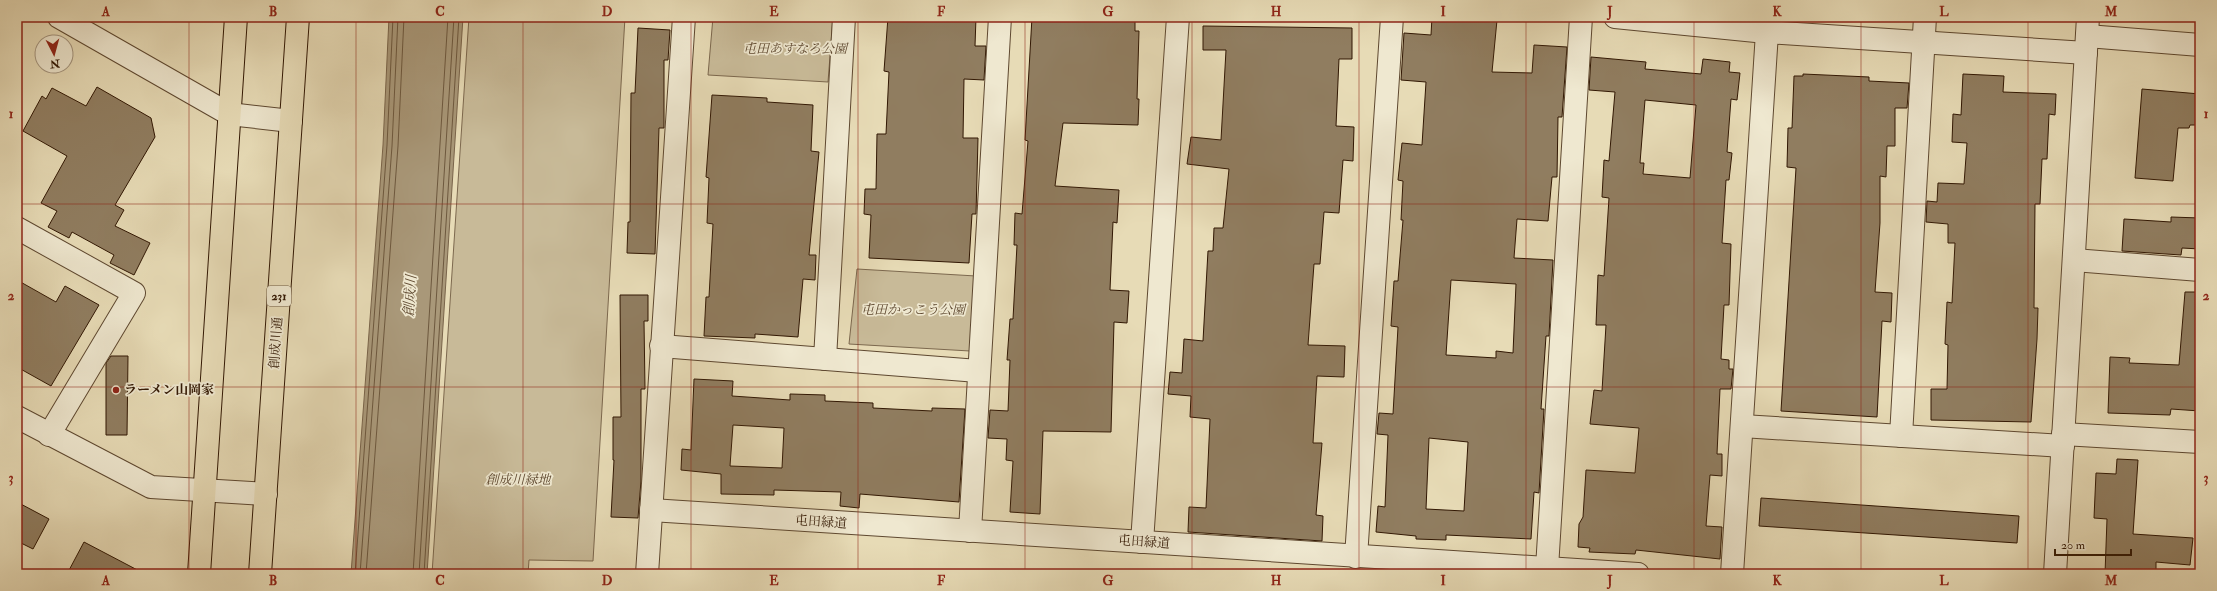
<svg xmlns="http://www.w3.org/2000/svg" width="2217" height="591" font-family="'IM FELL Double Pica','Noto Serif JP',serif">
<rect width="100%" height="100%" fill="#e7dbb6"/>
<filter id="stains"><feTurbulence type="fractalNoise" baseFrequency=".005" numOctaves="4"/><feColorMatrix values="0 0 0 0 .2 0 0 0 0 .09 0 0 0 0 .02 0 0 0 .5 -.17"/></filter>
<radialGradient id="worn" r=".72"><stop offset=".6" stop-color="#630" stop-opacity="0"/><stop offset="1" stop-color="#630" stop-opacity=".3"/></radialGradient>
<g fill="#c8ba98" stroke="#7c684e">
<polygon points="469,17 625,17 593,561 529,560 528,574 432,574"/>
<polygon points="713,17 833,17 828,82 708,75"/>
<polygon points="857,269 976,276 970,351 849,344"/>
</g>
<polygon fill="#a99879" stroke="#79644a" points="389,17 463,17 427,574 351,574 383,145"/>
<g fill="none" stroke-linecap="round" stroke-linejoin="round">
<g stroke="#6d583e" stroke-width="1">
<polyline points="355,574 387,145 393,17"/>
<polyline points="360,574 392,146 398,17"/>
<polyline points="366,574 398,146 404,17"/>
<polyline points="413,574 448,17"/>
<polyline points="419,574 454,17"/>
<polyline points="424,574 459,17"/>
</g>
</g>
<g fill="#907d60" stroke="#311703" fill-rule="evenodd">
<polygon points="888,17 976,17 975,46 986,46 984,80 964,79 963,138 978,138 976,214 972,214 969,263 869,258 871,215 864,214 865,189 876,189 877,134 886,134 889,72 884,71"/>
<polygon points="1032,17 1135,17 1135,31 1139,31 1137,99 1139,99 1138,125 1063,123 1055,186 1119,190 1117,223 1113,222 1110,290 1129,291 1127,323 1114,322 1111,432 1043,431 1040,514 1010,512 1013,461 1006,460 1007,439 988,438 990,410 1008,411 1010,360 1007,360 1010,319 1013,319 1017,245 1014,245 1015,213 1022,214 1028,141 1025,140"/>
<path d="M1432,17H1469L1497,20L1492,72L1532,73L1534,45L1567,47L1562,117H1558L1557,177H1552L1548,221L1517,219L1514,258L1553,260L1549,336H1546L1541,409H1544L1539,493L1534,492L1531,539L1446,535V540L1416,539V536L1376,532L1378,506L1385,507L1388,435L1377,434L1379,413L1393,414L1398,327L1391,326L1394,281H1398L1403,220H1401L1403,181L1398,180L1402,143L1422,145L1426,82L1401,80L1404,33L1431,35ZM1451,280L1516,284L1513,353L1496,351V358L1446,355ZM1429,438L1468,442L1464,511L1426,509Z"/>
<polygon points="1203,26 1352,28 1352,59 1339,59 1336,126 1354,127 1353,161 1343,160 1339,213 1324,212 1320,264 1314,264 1308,345 1345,346 1344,377 1317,376 1313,443 1322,443 1316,515 1323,516 1322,541 1188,532 1189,507 1206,508 1210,419 1190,417 1191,396 1168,394 1170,372 1182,373 1184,339 1203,341 1208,251 1213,251 1214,228 1223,228 1229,169 1187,164 1191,137 1221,140 1226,50 1203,50"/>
<polygon points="638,28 670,30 668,60 664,60 664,128 659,128 655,254 627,253 628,222 630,222 631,93 635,93"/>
<path d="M1591,57L1646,62L1645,69L1701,74L1703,59L1730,62L1729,72L1740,73L1737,100L1731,99L1727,152L1732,153L1729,180H1726L1722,243L1731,244L1729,305H1724L1721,359L1729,360V369H1733L1731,389H1720L1717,454H1722V476L1710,475L1706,526L1722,527L1720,559L1636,550L1635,554L1589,552L1590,548L1578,547L1579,524L1583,517L1586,470L1635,473L1639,428L1590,424L1594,390L1602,391L1606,325H1596L1598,275L1604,276L1609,198L1602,197L1604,160L1609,161L1615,92L1589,90ZM1645,100L1696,105L1690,178L1643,174L1644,163H1640Z"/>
<polygon points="1803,74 1869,77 1869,81 1909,83 1907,108 1895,108 1895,146 1887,146 1886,177 1880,176 1880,223 1875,292 1892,293 1891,322 1882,321 1877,417 1781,411 1796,168 1787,167 1788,128 1792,128 1794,76 1803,76"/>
<polygon points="1963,74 2004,76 2003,92 2056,94 2055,115 2049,114 2047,159 2042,159 2040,204 2035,204 2034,308 2038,308 2037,339 2031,422 1931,420 1931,389 1947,389 1948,345 1945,344 1947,302 1952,303 1955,243 1948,243 1948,224 1926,222 1927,201 1937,202 1938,183 1964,184 1967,143 1952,142 1953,114 1961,115"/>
<polygon points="97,87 151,118 155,137 115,205 124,210 115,226 150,243 134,275 110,263 114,255 72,232 69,238 48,227 57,211 41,203 67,156 23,131 42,96 46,99 52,88 86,106"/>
<polygon points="2142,89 2200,94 2200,125 2190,125 2189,128 2178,128 2173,181 2135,178"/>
<polygon points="712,95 767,98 767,102 813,105 811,151 819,152 809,255 816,255 815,280 803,279 798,337 755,334 755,338 704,336 706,297 709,297 713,224 707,223 709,178 706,177"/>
<polygon points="2171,217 2200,218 2200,249 2182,248 2181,255 2122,251 2124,219 2171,222"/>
<polygon points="17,280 56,302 65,286 99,305 51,386 17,367"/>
<polygon points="2185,292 2200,292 2200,411 2171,409 2170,415 2108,413 2110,357 2130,358 2129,363 2179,365"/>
<polygon points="620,295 648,295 648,321 644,321 645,389 641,389 641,481 638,518 611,517 614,460 613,460 613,417 621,417"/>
<polygon points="111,356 128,356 127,435 106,435 106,363"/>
<path d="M694,379L733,381L732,396L790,400V394L825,395V401L873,403V408L932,411V408L965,409L959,502L860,494L859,508L840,506L841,492L774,490V495L721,494V474L681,470L682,449L691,450ZM733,425L784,428L782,468L730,466Z"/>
<polygon points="2117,459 2138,460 2133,534 2193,538 2190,565 2156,562 2156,574 2105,574 2107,519 2094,518 2096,473 2116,474"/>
<polygon points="1761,498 2019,516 2017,543 1759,526"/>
<polygon points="17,502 49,519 33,549 17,541"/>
<polygon points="84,542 145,574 67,574"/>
</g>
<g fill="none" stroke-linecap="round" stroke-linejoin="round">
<defs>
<g id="minor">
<polyline points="59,17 229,114 291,121"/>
<polyline points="1615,17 1766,32 2086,53"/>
<polyline points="2087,36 2200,45"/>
<polyline points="17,228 134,293 49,435"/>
<polyline points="2074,260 2200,270"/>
<polyline points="661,346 978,371"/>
<polyline points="825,359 844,17"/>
<polyline points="17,417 151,487 266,494"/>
<polyline points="1742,426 2063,446"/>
<polyline points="2063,434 2200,442"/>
<polyline points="1901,436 1925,17"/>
<polyline points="651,510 1638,574"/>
<polyline points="970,531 1000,17"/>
<polyline points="1142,542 1178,17"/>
<polyline points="1356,557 1392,17"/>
<polyline points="647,574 684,17"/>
<polyline points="1545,574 1547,568 1581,17"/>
<polyline points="1732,574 1768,17"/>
<polyline points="2055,574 2088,17"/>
</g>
<g id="trunk">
<polyline points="199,574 236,17"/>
<polyline points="260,574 298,17"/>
</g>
</defs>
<use href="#minor" stroke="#5e4830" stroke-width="24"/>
<use href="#trunk" stroke="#311703" stroke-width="24"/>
<use href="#minor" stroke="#efe8d0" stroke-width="22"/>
<use href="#trunk" stroke="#e7dbb6" stroke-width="22"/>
</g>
<path fill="none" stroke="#8f2418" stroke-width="1" stroke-opacity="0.55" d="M189,17V574M356,17V574M523,17V574M691,17V574M858,17V574M1025,17V574M1192,17V574M1359,17V574M1526,17V574M1694,17V574M1861,17V574M2028,17V574M17,204H2200M17,387H2200"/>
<circle fill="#8f2418" stroke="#efe8d0" stroke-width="1.5" cx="116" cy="390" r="4"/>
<g text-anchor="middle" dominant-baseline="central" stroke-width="3.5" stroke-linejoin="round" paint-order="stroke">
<rect fill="#efe8d0" stroke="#6a5640" stroke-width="1" x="267" y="286" width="24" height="20" rx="3"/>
<g font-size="12" font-weight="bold" fill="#311703">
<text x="279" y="296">231</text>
</g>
<g font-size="13" font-style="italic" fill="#5e4830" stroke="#efe8d0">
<text x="795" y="49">屯田あすなろ公園</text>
<text x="913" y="310">屯田かっこう公園</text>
<text x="518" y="480">創成川緑地</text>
</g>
<g font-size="13" fill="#311703" stroke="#efe8d0">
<text transform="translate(276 343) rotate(-86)">創成川通</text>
<text transform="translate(821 522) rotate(4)">屯田緑道</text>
<text transform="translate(1144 542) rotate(4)">屯田緑道</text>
</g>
<g font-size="13" font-weight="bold" fill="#311703" stroke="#efe8d0" text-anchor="start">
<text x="124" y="390">ラーメン山岡家</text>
</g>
<g font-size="14" font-style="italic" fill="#614b32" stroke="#efe8d0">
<text transform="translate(410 296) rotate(-86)">創成川</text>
</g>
</g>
<rect width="2217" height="591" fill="none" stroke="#e7dbb6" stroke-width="44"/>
<g transform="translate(54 54) rotate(174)"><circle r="19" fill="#efe8d0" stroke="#a3947e"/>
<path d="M0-3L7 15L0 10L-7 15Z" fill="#8f2418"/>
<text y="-6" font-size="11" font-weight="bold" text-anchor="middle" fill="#311703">N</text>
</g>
<path d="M2055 549v6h76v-6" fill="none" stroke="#311703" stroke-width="2"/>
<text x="2061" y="549" font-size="12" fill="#311703" stroke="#efe8d0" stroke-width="3" paint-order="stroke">20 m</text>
<rect x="22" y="22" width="2173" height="547" fill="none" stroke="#8f2418" stroke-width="1.5"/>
<g font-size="13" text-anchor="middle" font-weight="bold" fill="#8f2418">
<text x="106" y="16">A</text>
<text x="273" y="16">B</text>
<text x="440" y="16">C</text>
<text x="607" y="16">D</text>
<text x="774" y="16">E</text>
<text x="941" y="16">F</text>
<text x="1108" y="16">G</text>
<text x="1276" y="16">H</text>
<text x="1443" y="16">I</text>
<text x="1610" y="16">J</text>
<text x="1777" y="16">K</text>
<text x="1944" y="16">L</text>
<text x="2111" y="16">M</text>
<text x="11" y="118">1</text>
<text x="2206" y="118">1</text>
<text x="11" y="300">2</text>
<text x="2206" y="300">2</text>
<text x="11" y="482">3</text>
<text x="2206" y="482">3</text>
<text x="106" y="585">A</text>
<text x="273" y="585">B</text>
<text x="440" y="585">C</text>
<text x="607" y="585">D</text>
<text x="774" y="585">E</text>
<text x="941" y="585">F</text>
<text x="1108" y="585">G</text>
<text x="1276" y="585">H</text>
<text x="1443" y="585">I</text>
<text x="1610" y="585">J</text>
<text x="1777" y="585">K</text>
<text x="1944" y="585">L</text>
<text x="2111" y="585">M</text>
</g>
<rect width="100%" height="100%" filter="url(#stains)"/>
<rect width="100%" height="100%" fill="url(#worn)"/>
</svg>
